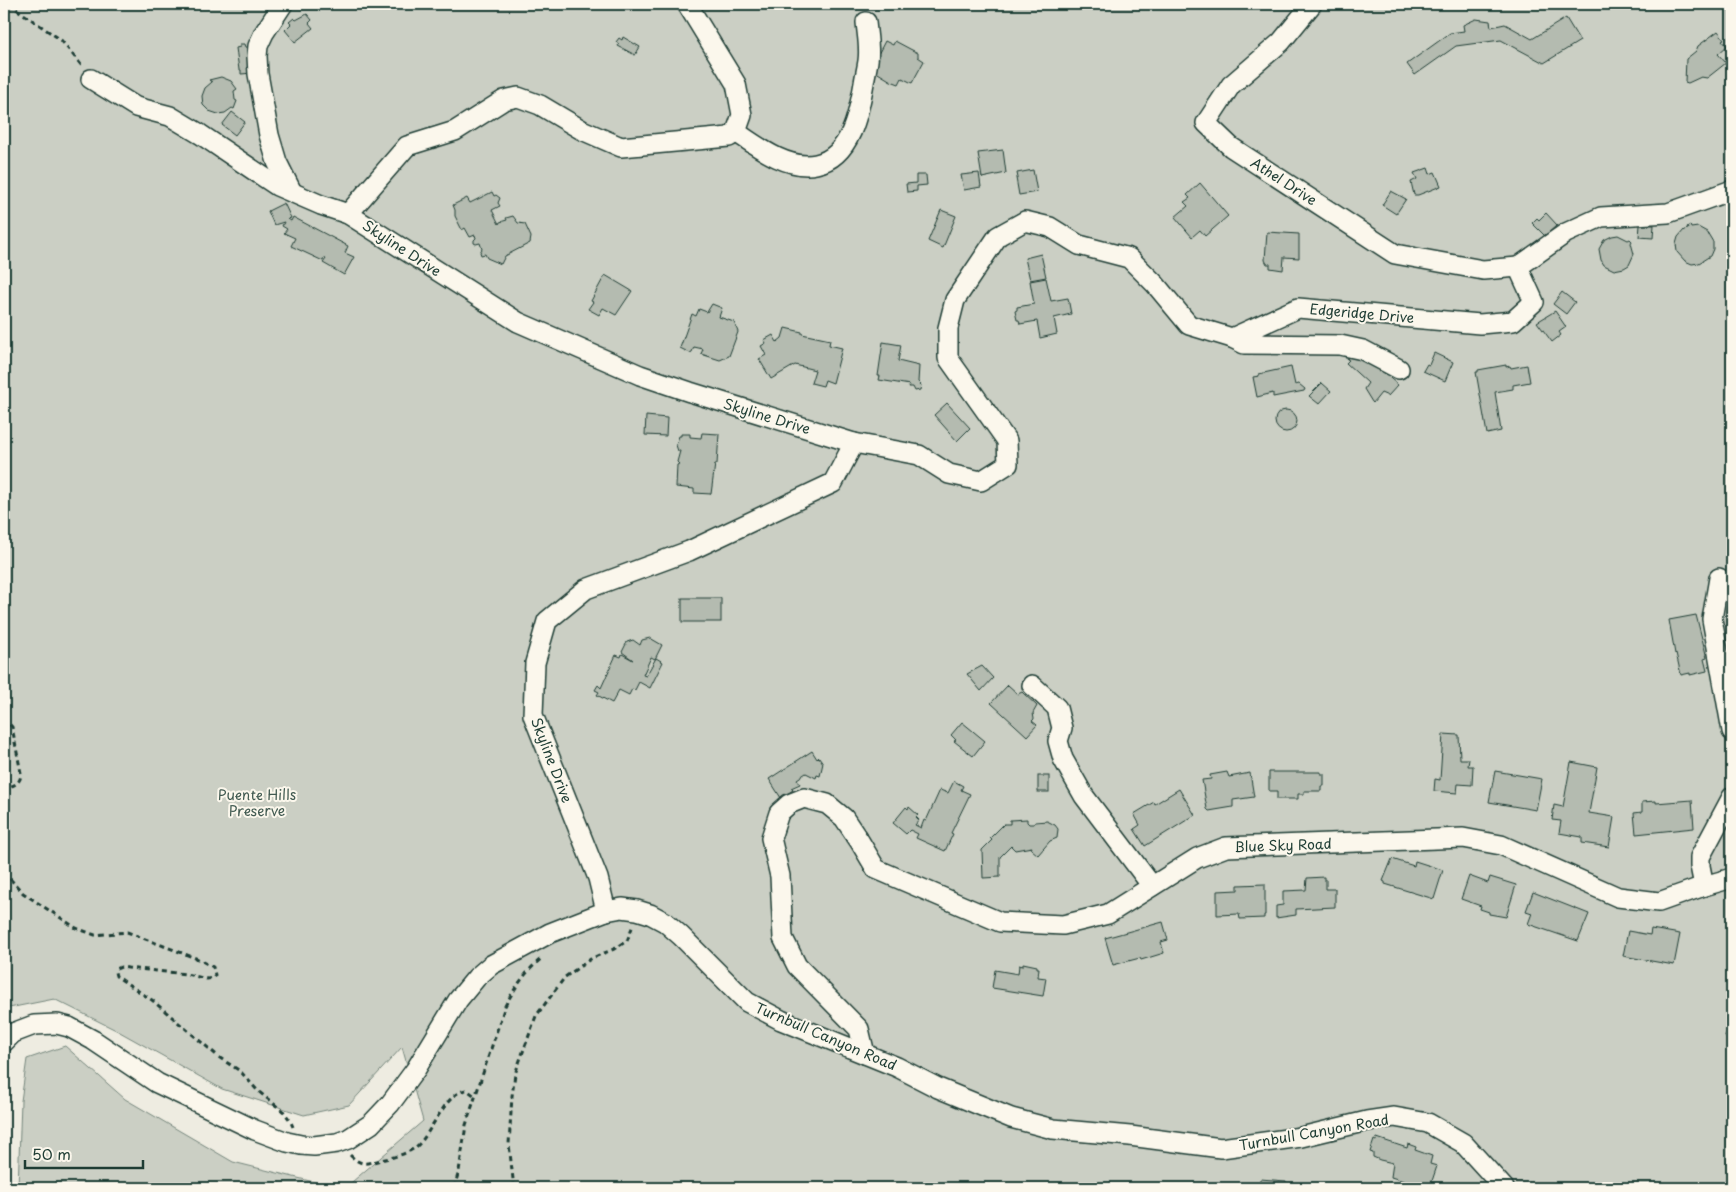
<svg xmlns="http://www.w3.org/2000/svg" width="1736" height="1192" font-family="'Playpen Sans',sans-serif">
<rect width="100%" height="100%" fill="#eeece1"/>
<filter id="ink" filterUnits="userSpaceOnUse"><feTurbulence type="fractalNoise" baseFrequency=".02" numOctaves="2"/><feDisplacementMap in="SourceGraphic" scale="10" xChannelSelector="R" yChannelSelector="G"/><feConvolveMatrix kernelMatrix="1 2 1 2 8 2 1 2 1" color-interpolation-filters="sRGB"/></filter>
<g filter="url(#ink)">
<g fill="#cbcfc4" stroke="#75867c">
<polygon points="4,4 1732,4 1732,1188 345,1188 423,1121 402,1047 349,1105 304,1115 222,1089 118,1031 54,999 4,1009"/>
<polygon points="65,1046 125,1099 233,1162 338,1188 18,1188 21,1101 27,1059"/>
</g>
<g fill="#b4bbb0" stroke="#1f3d34">
<polygon points="307,14 312,20 309,23 313,28 295,42 285,30 291,24 289,22 294,18 296,20"/>
<polygon points="1566,18 1580,41 1544,63 1501,40 1456,46 1415,75 1407,64 1450,33 1464,31 1463,25 1476,19 1490,21 1491,27 1505,24 1532,39"/>
<polygon points="1718,31 1724,39 1722,40 1727,46 1718,54 1726,63 1707,78 1701,77 1688,83 1685,82 1686,59 1696,51 1698,46"/>
<polygon points="623,37 640,47 635,55 618,46 619,44 616,42 619,38 622,40"/>
<polygon points="885,41 893,45 895,41 910,49 918,53 918,57 924,61 912,83 902,78 899,84 891,81 873,70 872,66"/>
<polygon points="240,44 244,44 245,47 252,47 253,73 241,74 241,70 239,70 236,48 240,47"/>
<polygon points="221,77 231,81 237,89 234,91 235,100 237,101 234,109 232,108 225,113 218,114 209,111 203,105 202,96 205,88 212,82 209,80"/>
<polygon points="232,112 245,122 235,135 222,125"/>
<polygon points="1003,150 1006,173 982,178 978,153"/>
<polygon points="1428,168 1430,174 1435,172 1441,186 1418,195 1414,195 1411,182 1417,179 1414,173"/>
<polygon points="1033,170 1037,192 1019,195 1016,178 1018,178 1017,173"/>
<polygon points="979,173 981,187 964,190 961,175"/>
<polygon points="916,175 926,175 927,185 917,186 917,191 907,192 906,184 916,183"/>
<polygon points="1200,183 1228,216 1205,236 1200,230 1192,237 1175,217 1188,206 1184,202 1190,198 1187,195"/>
<polygon points="1391,191 1406,199 1396,214 1382,205"/>
<polygon points="492,192 494,196 496,195 500,198 498,203 500,206 492,210 499,224 500,222 507,220 506,218 513,216 518,223 525,224 531,237 530,243 505,256 501,264 487,258 485,254 481,255 480,252 482,249 480,243 476,244 474,243 474,240 476,238 475,235 470,237 465,228 462,230 455,216 455,210 453,205 467,198 470,203"/>
<polygon points="284,203 291,218 288,219 291,221 293,217 348,246 345,253 354,257 344,275 323,263 326,259 324,258 323,261 291,246 295,238 284,233 287,229 282,226 284,222 274,225 268,211"/>
<polygon points="941,210 956,216 943,248 928,241"/>
<polygon points="1546,213 1557,225 1545,236 1532,223 1537,218 1539,220"/>
<polygon points="1640,225 1654,225 1653,238 1639,237"/>
<polygon points="1690,225 1691,228 1698,227 1707,232 1713,242 1713,249 1710,256 1699,263 1692,264 1685,261 1677,252 1676,244 1678,237 1684,230 1688,229 1687,227"/>
<polygon points="1267,232 1299,234 1299,258 1284,257 1283,270 1270,268 1270,264 1267,264 1265,260"/>
<polygon points="1618,235 1628,240 1630,239 1632,241 1631,243 1634,254 1629,265 1624,268 1614,270 1604,265 1601,260 1599,249 1604,240 1612,236"/>
<polygon points="1041,254 1046,277 1030,280 1025,258"/>
<polygon points="605,275 632,291 616,315 603,308 599,315 588,309 593,302 591,301"/>
<polygon points="1046,278 1051,301 1068,298 1071,314 1054,318 1057,334 1040,338 1037,321 1020,324 1019,320 1017,320 1015,311 1017,310 1017,307 1034,304 1030,281"/>
<polygon points="1562,292 1575,302 1566,314 1553,304"/>
<polygon points="712,304 722,308 719,317 734,322 738,332 729,356 720,360 701,354 703,349 694,347 692,352 690,353 680,348 692,314 696,316 699,309 707,312"/>
<polygon points="1555,311 1566,327 1559,332 1561,335 1552,342 1537,322"/>
<polygon points="785,328 802,332 802,334 830,340 829,345 842,348 833,383 825,380 823,386 811,383 815,370 795,365 771,379 759,359 766,355 761,346 766,343 764,340 773,335 777,342 782,338"/>
<polygon points="883,342 901,345 898,361 919,366 918,382 921,385 920,390 915,391 913,387 909,387 910,385 879,380 880,376 878,376"/>
<polygon points="1353,351 1382,371 1398,385 1388,396 1381,393 1373,403 1372,402 1364,389 1368,383 1346,363 1349,360 1347,359"/>
<polygon points="1434,353 1453,362 1445,381 1423,371 1427,364 1429,365"/>
<polygon points="1506,365 1506,367 1510,366 1511,368 1527,365 1530,382 1513,385 1513,389 1495,392 1501,431 1487,434 1476,372 1478,372 1478,370"/>
<polygon points="1291,367 1295,385 1299,384 1305,389 1304,391 1273,397 1273,393 1257,397 1253,377 1259,376 1259,374"/>
<polygon points="1322,383 1331,391 1319,404 1309,396"/>
<polygon points="947,403 970,428 957,441 934,415"/>
<circle cx="1286" cy="421" r="11"/>
<polygon points="646,416 667,418 666,436 645,435"/>
<polygon points="702,433 719,434 717,464 715,464 711,494 694,493 694,489 676,487 677,465 679,464 677,462 680,451 678,451 676,445 679,436 681,436 681,434 690,434 690,437 701,438"/>
<rect x="682" y="598" width="39" height="24"/>
<polygon points="1696,615 1707,658 1704,659 1707,671 1690,675 1690,673 1681,675 1676,653 1675,654 1669,620"/>
<polygon points="650,638 662,645 655,659 651,657 643,675 646,676 656,658 663,662 650,688 639,682 635,690 632,689 629,695 619,690 612,703 597,695 599,692 595,690 598,685 601,688 616,655 621,657 622,654 633,660 622,652 627,642 633,640 640,645 642,640"/>
<polygon points="982,666 993,678 981,691 967,674"/>
<polygon points="1008,685 1018,694 1022,692 1037,706 1033,713 1034,719 1032,721 1037,725 1027,736 991,703"/>
<polygon points="962,722 985,741 973,756 954,741 956,740 951,735"/>
<polygon points="1443,734 1459,735 1460,759 1469,759 1468,766 1473,766 1472,785 1458,784 1457,793 1434,791 1435,779 1440,780"/>
<polygon points="812,751 817,759 819,757 823,763 820,776 817,775 816,778 806,773 797,779 800,784 791,788 793,790 781,798 769,779"/>
<polygon points="1571,762 1597,767 1589,813 1614,817 1609,847 1582,843 1582,837 1559,833 1561,821 1552,820 1554,805 1563,807"/>
<polygon points="1495,771 1542,779 1536,810 1489,802"/>
<polygon points="1227,772 1229,777 1250,773 1254,797 1233,800 1233,807 1209,811 1207,809 1202,780 1211,779 1210,775"/>
<polygon points="1269,772 1321,772 1321,774 1324,774 1324,786 1321,786 1321,791 1304,791 1304,794 1298,794 1298,799 1277,799 1277,791 1269,791"/>
<rect x="1038" y="776" width="11" height="16"/>
<polygon points="954,781 963,786 961,790 970,794 951,833 953,834 945,851 916,838 918,834 910,830 906,834 893,823 906,807 908,809 909,807 918,815 916,817 919,820 915,825 921,828 924,820 926,821 940,790 948,793"/>
<polygon points="1179,789 1195,815 1145,846 1134,829 1140,825 1134,814 1154,802 1155,804"/>
<polygon points="1692,800 1694,828 1636,834 1634,813 1642,812 1642,802 1656,801 1656,803"/>
<polygon points="1027,819 1027,822 1029,824 1034,824 1035,822 1047,821 1055,825 1058,829 1057,838 1050,841 1038,855 1031,849 1032,847 1015,850 1011,846 1000,857 1000,877 983,878 982,850 992,840 990,838 1004,824 1010,824 1010,820"/>
<polygon points="1392,859 1414,866 1415,861 1443,870 1434,899 1385,884 1385,882 1383,881"/>
<polygon points="1469,876 1488,883 1490,877 1516,885 1506,917 1489,914 1489,912 1480,909 1481,906 1461,899"/>
<polygon points="1324,877 1324,880 1326,880 1326,889 1335,889 1335,907 1296,909 1296,915 1276,918 1276,906 1283,905 1283,891 1306,890 1307,878"/>
<polygon points="1265,884 1265,915 1264,915 1264,918 1240,919 1239,914 1217,915 1217,891 1238,890 1238,885"/>
<polygon points="1533,892 1589,914 1578,941 1528,924 1532,913 1526,911"/>
<polygon points="1163,922 1168,940 1161,942 1164,953 1141,960 1140,958 1113,965 1105,938"/>
<polygon points="1651,929 1680,934 1674,965 1623,956 1628,931 1650,935"/>
<polygon points="1023,963 1037,966 1037,968 1039,968 1038,977 1046,978 1043,996 992,988 995,970 1018,974 1019,965 1023,966"/>
<polygon points="1732,1015 1732,1039 1725,1037"/>
<polygon points="1377,1138 1407,1148 1408,1144 1416,1147 1415,1150 1432,1156 1430,1164 1437,1166 1430,1187 1424,1185 1423,1188 1413,1184 1412,1187 1409,1187 1406,1185 1407,1182 1391,1177 1393,1163 1380,1160 1373,1157 1373,1153 1370,1152 1374,1140 1376,1141"/>
<polygon points="1260,1179 1286,1181 1286,1188 1260,1188"/>
</g>
<g fill="none" stroke-linecap="round" stroke-linejoin="round">
<defs>
<g id="minor">
<polyline points="283,4 264,33 258,46 257,56 258,74 269,135 277,162 292,192"/>
<polyline points="1312,4 1281,42 1231,85 1206,123 1231,147 1395,254 1483,270 1518,267"/>
<polyline points="91,79 136,107 170,116 200,134 277,186 321,205 348,214 518,322 640,375 690,392 854,443 919,455 949,474 981,481 1008,464 1007,441 948,358 948,328 955,300 998,236 1025,221 1050,227 1079,245 1129,258 1155,284 1189,325 1232,338 1298,308 1480,324 1513,321 1534,302 1518,267 1566,233 1601,217 1668,213 1732,190"/>
<path d="M736,132C758,147 788,170 816,164C851,157 859,112 864,83C865,76 867,68 868,61C870,48 867,34 866,22"/>
<polyline points="348,214 407,146 455,131 504,100 518,97 540,105 582,130 621,147 729,137 736,132 742,115 736,84 687,4"/>
<polyline points="1232,338 1244,344 1340,345 1363,350 1399,369"/>
<polyline points="1719,578 1712,619 1732,731"/>
<polyline points="1032,685 1057,708 1062,728 1058,741 1063,759 1084,796 1152,886"/>
<polyline points="1704,886 1700,866 1700,857 1732,797"/>
<polyline points="606,911 598,878 533,715 535,663 547,621 586,589 689,551 833,483 854,443"/>
<polyline points="4,1042 13,1033 34,1025 57,1024 69,1027 93,1040 157,1083 255,1130 287,1142 301,1145 314,1146 337,1143 348,1139 371,1124 390,1104 416,1069 458,1000 477,977 491,965 550,933 606,911 622,908 637,910 650,914 665,922 681,936 747,1002 781,1020 897,1067 938,1088 1011,1118 1053,1129 1130,1136 1221,1148 1301,1137 1367,1121 1394,1117 1428,1123 1463,1143 1504,1188"/>
<polyline points="865,1054 859,1029 797,966 783,938 780,876 771,838 779,813 789,804 804,798 827,804 844,818 860,842 876,869 1000,922 1063,925 1108,914 1197,858 1226,847 1463,838 1501,845 1618,897 1659,902 1704,886 1732,878"/>
</g>
</defs>
<use href="#minor" stroke="#1f3d34" stroke-width="22"/>
<g stroke="#1f3d34" stroke-width="3" stroke-dasharray="5 4" stroke-linecap="butt">
<polyline points="9,4 61,40 82,66"/>
<path d="M4,718L12,727L21,773C21,783 14,787 4,787"/>
<polyline points="4,872 23,893 76,928 95,935 127,932 198,959 213,967 215,975 213,978 207,979 186,974 128,968 121,967 116,969 115,972 116,976 152,1000 220,1058 240,1071 258,1091 284,1112 290,1120 293,1127"/>
<path d="M350,1155C361,1166 365,1164 381,1160C393,1157 406,1155 417,1146C431,1134 446,1091 467,1090L475,1096"/>
<path d="M454,1188L459,1171L466,1125L505,1006C514,989 526,971 541,959"/>
<polyline points="514,1188 509,1144 512,1096 515,1074 536,1016 565,977 592,958 614,949 627,941 633,925"/>
<polyline points="562,1188 568,1183"/>
</g>
<use href="#minor" stroke="#fbf7ec" stroke-width="19"/>
</g>
</g>
<g text-anchor="middle" dominant-baseline="central" stroke-width="4" stroke-linejoin="round" paint-order="stroke">
<g font-size="14" fill="#1f3d34" stroke="#fbf7ec">
<text transform="translate(1284 181) rotate(33)">Athel Drive</text>
<text transform="translate(402 248) rotate(33)">Skyline Drive</text>
<text transform="translate(1362 313) rotate(5)">Edgeridge Drive</text>
<text transform="translate(767 416) rotate(17)">Skyline Drive</text>
<text transform="translate(552 760) rotate(69)">Skyline Drive</text>
<text transform="translate(1283 845) rotate(-2)">Blue Sky Road</text>
<text transform="translate(826 1036) rotate(23)">Turnbull Canyon Road</text>
<text transform="translate(1314 1132) rotate(-10)">Turnbull Canyon Road</text>
</g>
<g font-size="14" fill="#415a51" stroke="#fbf7ec">
<text x="257" y="794">Puente Hills<tspan x="257" dy="16">Preserve</tspan></text>
</g>
</g>
<rect width="1736" height="1192" fill="none" stroke="#fbf7ec" stroke-width="20"/>
<rect x="10" y="10" width="1716" height="1172" fill="none" stroke="#1f3d34" stroke-width="2" filter="url(#ink)"/>
<path d="M25 1160v8h118v-8" fill="none" stroke="#1f3d34" stroke-width="2.5"/>
<text x="32" y="1160" font-size="15" fill="#1f3d34" stroke="#fbf7ec" stroke-width="4" paint-order="stroke">50 m</text>
</svg>
